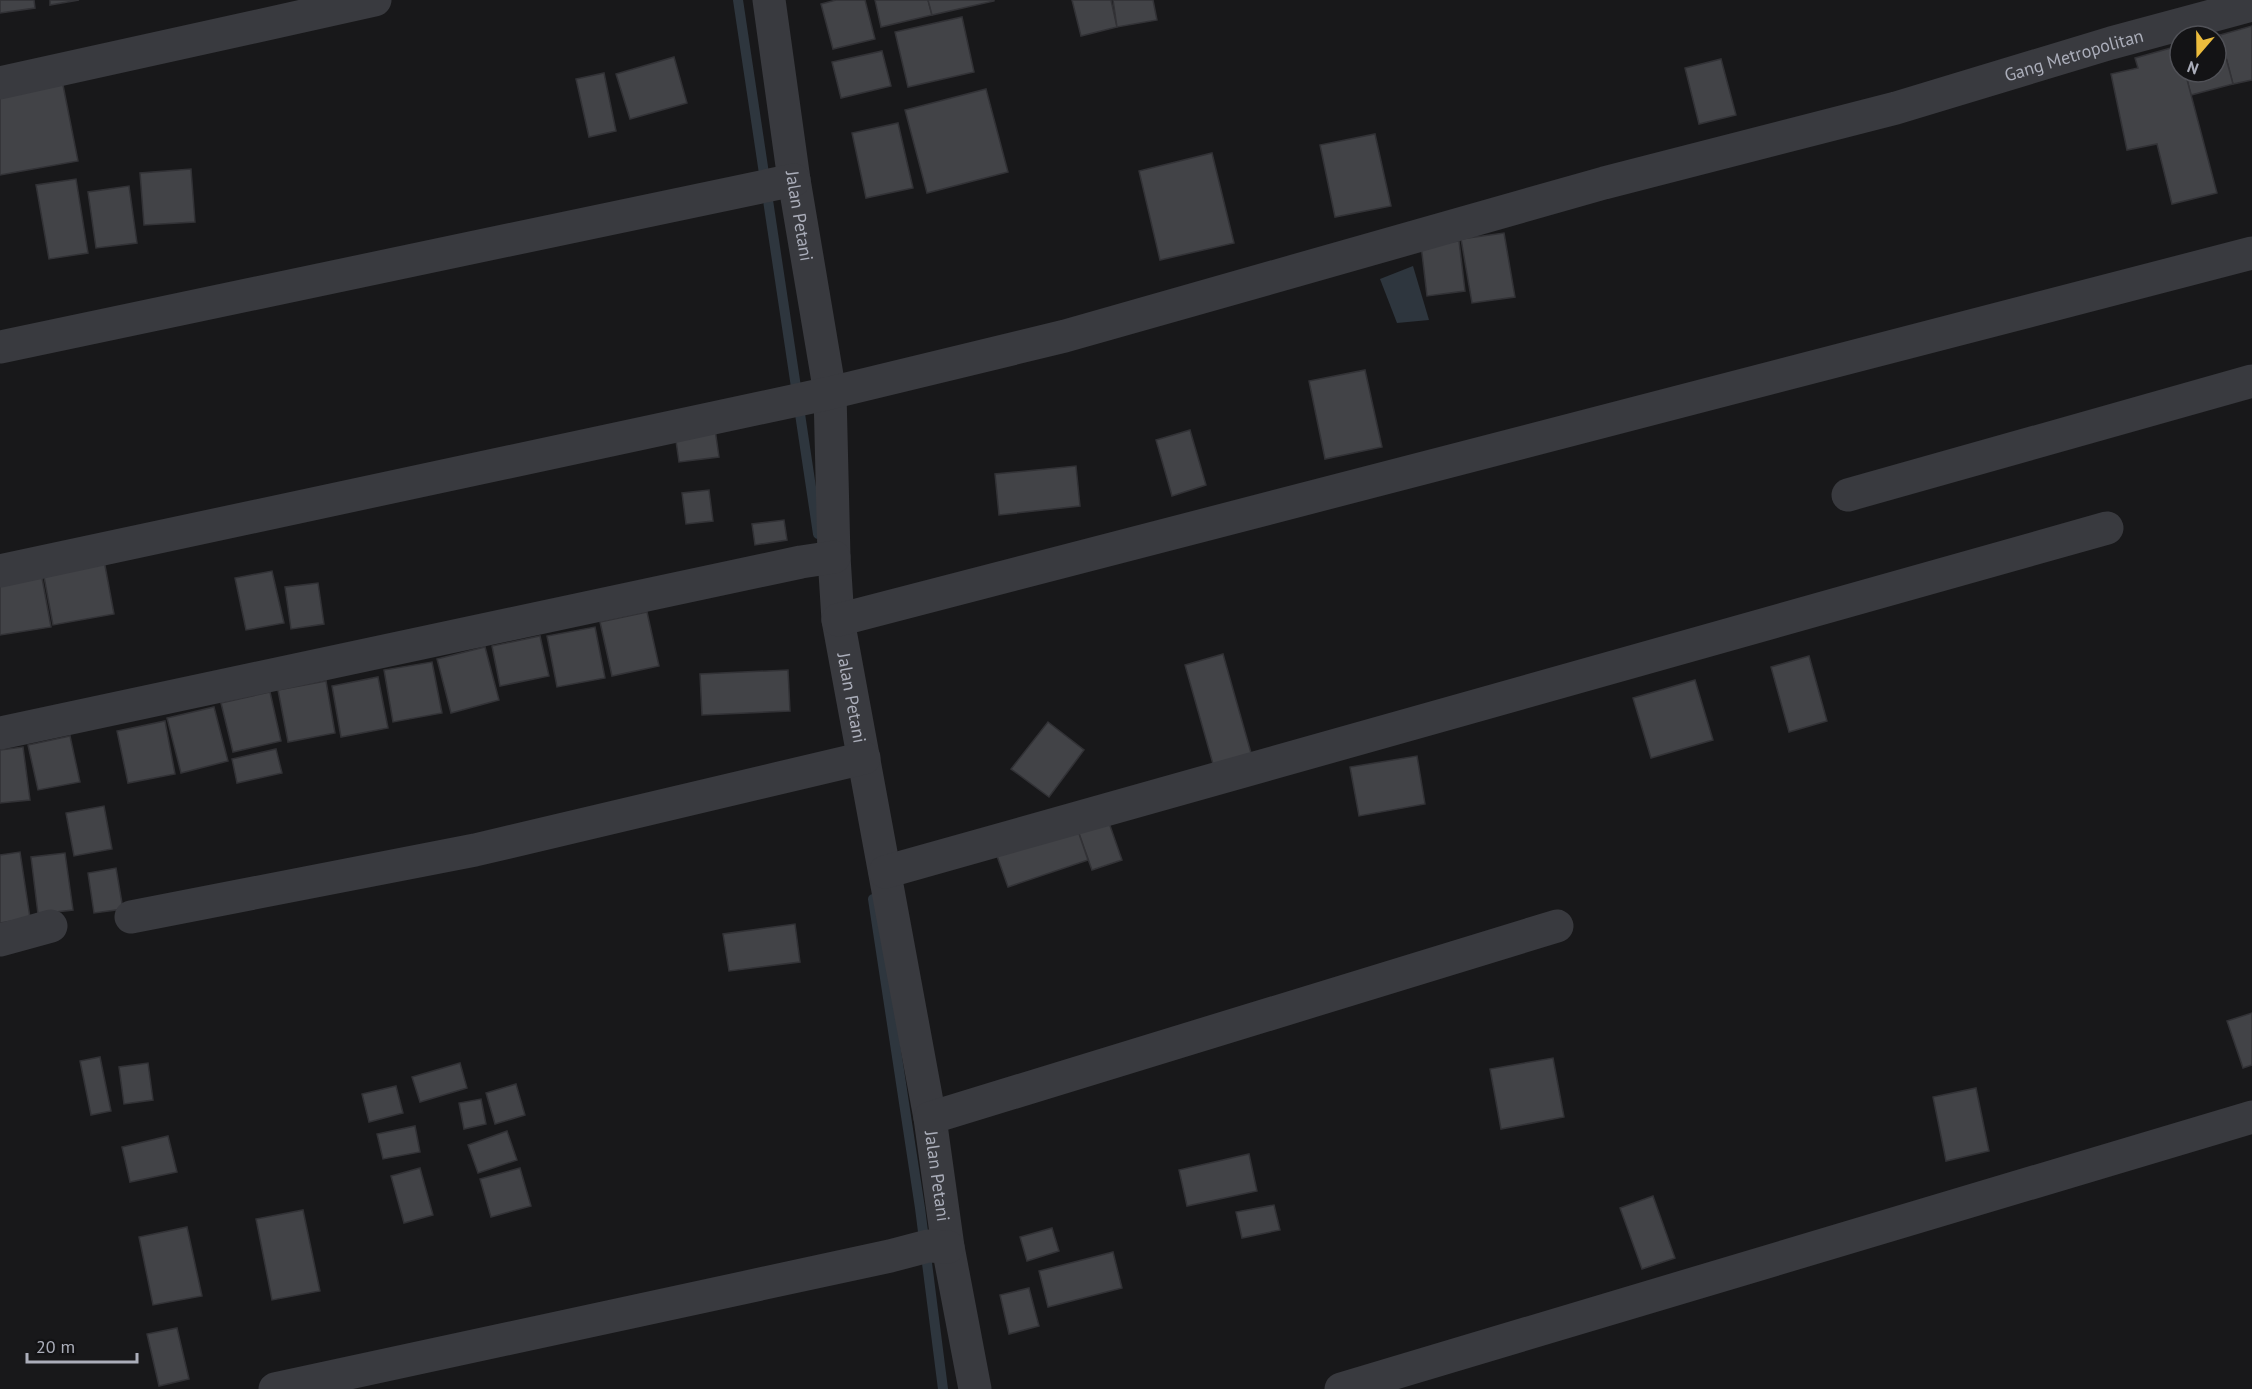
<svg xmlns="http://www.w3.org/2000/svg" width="2252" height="1389" font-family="'PT Sans',sans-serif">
<rect width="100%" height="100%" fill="#18181a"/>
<polygon fill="#2e363e" points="1413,266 1429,320 1397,323 1380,279"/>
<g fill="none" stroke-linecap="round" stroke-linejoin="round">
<g stroke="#2e363e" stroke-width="10">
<polyline points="738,0 818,534"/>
<polyline points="873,899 920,1208 943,1389"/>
</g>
</g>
<g fill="#424347" stroke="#323236" stroke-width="1.5">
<polygon points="0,0 34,0 35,8 0,13"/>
<polygon points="50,0 79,0 50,5"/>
<polygon points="836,0 865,0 875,39 833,49 821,4"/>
<polygon points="875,0 928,0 932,15 881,27"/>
<polygon points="928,0 994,0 994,1 932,15"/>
<polygon points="1072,0 1111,0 1117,27 1081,36"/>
<polygon points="1113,0 1153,0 1157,20 1117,27"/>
<polygon points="962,17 974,72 908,87 895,32"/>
<polygon points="2252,26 2252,80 2233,84 2220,35"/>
<polygon points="2220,35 2233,84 2191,95 2185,72 2216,72 2216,36"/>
<polygon points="2178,46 2180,72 2185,72 2217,193 2172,204 2157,144 2127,150 2111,74 2138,68 2135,58"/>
<polygon points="882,51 891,86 841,98 832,62"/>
<polygon points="674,57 687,103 630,119 616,74"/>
<polygon points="1721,59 1736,115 1699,124 1685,68"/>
<polygon points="604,73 616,131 589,137 576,79"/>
<polygon points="61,75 78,161 0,175 0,86"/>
<polygon points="986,89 1008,172 927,193 905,110"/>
<polygon points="898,123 913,188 866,198 852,133"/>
<polygon points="1375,134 1391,206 1335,217 1320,145"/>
<polygon points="1212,153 1234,243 1160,260 1139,171"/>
<polygon points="191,169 195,222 144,225 140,173"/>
<polygon points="76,179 88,253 49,259 36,185"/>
<polygon points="129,186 137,243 96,248 88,192"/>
<polygon points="1504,233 1515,297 1472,303 1461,239"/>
<polygon points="1459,241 1465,291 1427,296 1421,245"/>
<polygon points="1365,370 1382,447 1325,459 1309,381"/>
<polygon points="715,429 719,457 679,462 675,434"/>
<polygon points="1190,430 1206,485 1172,496 1156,440"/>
<polygon points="1076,466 1080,506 999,515 995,474"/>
<polygon points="709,490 713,521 686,524 682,493"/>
<polygon points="784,520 787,540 755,545 752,524"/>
<polygon points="103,555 114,614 53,625 42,566"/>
<polygon points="40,567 51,627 0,635 0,574"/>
<polygon points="272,571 284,623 246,630 235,578"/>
<polygon points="318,583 324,624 291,629 285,587"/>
<polygon points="647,612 659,666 612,676 600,622"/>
<polygon points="595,627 605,678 557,687 547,636"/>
<polygon points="540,636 549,676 500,686 492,646"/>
<polygon points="485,647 499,700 451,713 437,659"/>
<polygon points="1223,654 1253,760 1215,771 1185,665"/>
<polygon points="1809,656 1827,721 1789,732 1771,667"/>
<polygon points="432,662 442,713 393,722 384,670"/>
<polygon points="788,670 790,711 702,715 700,674"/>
<polygon points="378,677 388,728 341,737 332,686"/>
<polygon points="1695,680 1713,740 1651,758 1633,698"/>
<polygon points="326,681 335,733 288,742 278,690"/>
<polygon points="270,692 281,741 233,752 221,703"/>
<polygon points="214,707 228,761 181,773 167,718"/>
<polygon points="165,721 175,774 128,783 117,731"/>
<polygon points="1048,722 1084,750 1049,797 1011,769"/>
<polygon points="70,736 80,782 38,790 28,745"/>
<polygon points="23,747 30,800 0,803 0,750"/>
<polygon points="276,749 282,773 237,783 232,759"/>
<polygon points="1417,756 1425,804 1359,816 1350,767"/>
<polygon points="104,806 112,849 74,856 66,813"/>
<polygon points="1107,817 1122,860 1092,870 1077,828"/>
<polygon points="1077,828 1088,860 1008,887 997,856"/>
<polygon points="20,852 30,918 0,923 0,855"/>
<polygon points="65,853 73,910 38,914 31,857"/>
<polygon points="116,868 123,909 94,913 88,873"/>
<polygon points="795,924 800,962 729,971 723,934"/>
<polygon points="2252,1013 2252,1065 2243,1068 2227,1021"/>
<polygon points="100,1057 111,1111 91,1115 80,1061"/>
<polygon points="1553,1058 1564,1117 1501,1129 1490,1069"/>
<polygon points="148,1063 153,1100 124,1104 119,1067"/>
<polygon points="460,1063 467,1088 420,1102 412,1077"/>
<polygon points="516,1084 525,1115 495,1124 486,1093"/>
<polygon points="396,1086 403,1113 369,1122 362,1094"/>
<polygon points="1976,1088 1989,1151 1946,1161 1933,1097"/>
<polygon points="481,1099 486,1124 464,1129 459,1103"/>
<polygon points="415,1126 420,1152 383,1159 377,1134"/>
<polygon points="507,1131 517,1160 478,1173 468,1145"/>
<polygon points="168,1136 177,1172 130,1182 122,1147"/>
<polygon points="1249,1154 1257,1191 1187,1206 1179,1170"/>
<polygon points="420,1168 433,1215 404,1223 391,1176"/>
<polygon points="520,1168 531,1206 491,1217 480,1179"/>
<polygon points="1653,1196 1675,1258 1642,1269 1620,1208"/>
<polygon points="1274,1205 1280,1230 1242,1238 1236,1212"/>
<polygon points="303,1210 320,1291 272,1300 256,1219"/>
<polygon points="187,1227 202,1296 153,1305 139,1237"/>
<polygon points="1052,1228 1059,1251 1027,1261 1020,1237"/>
<polygon points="1113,1252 1122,1288 1048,1307 1039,1271"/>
<polygon points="1029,1288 1039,1326 1009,1334 1000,1295"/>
<polygon points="177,1328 189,1379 159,1386 147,1334"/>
</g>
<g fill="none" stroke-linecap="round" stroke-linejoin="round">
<g stroke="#393a3f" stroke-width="33">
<path id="s1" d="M769,0L794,180L830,393L834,557L838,620L930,1118L948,1247L975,1389"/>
<polyline points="0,83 375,0"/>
<polyline points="0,347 794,180"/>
<polyline points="1848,495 2252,381"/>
<path id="s2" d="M0,571L830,393L1065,336L1604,183L1896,108L2111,43L2252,5"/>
<polyline points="838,620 2252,253"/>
<polyline points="0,733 801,562 834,557"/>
<polyline points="885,872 2107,528"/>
<polyline points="131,917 475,850 864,758"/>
<polyline points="0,940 51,926"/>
<polyline points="930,1118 1557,926"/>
<polyline points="275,1389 890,1256 928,1246 948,1247"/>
<polyline points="1341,1389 2252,1117"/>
</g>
</g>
<g text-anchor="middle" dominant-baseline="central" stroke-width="6" stroke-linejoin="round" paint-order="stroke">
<g font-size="18" fill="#abaeba" stroke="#131315">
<text stroke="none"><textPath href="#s2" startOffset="2138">Gang Metropolitan</textPath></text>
<text stroke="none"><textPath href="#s1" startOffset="218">Jalan Petani</textPath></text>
<text stroke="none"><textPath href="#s1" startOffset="704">Jalan Petani</textPath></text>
<text stroke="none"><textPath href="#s1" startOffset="1190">Jalan Petani</textPath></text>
</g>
</g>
<g transform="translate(2198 54) rotate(200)"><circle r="28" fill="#131315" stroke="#505157" stroke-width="1.5"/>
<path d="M0-4.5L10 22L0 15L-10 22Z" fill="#edbd3d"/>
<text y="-9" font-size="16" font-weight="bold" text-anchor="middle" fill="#abaeba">N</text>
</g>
<path d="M27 1353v9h110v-9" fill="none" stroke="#abaeba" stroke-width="3"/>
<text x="36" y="1353" font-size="18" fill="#abaeba" stroke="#131315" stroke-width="4.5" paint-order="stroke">20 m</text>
</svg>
